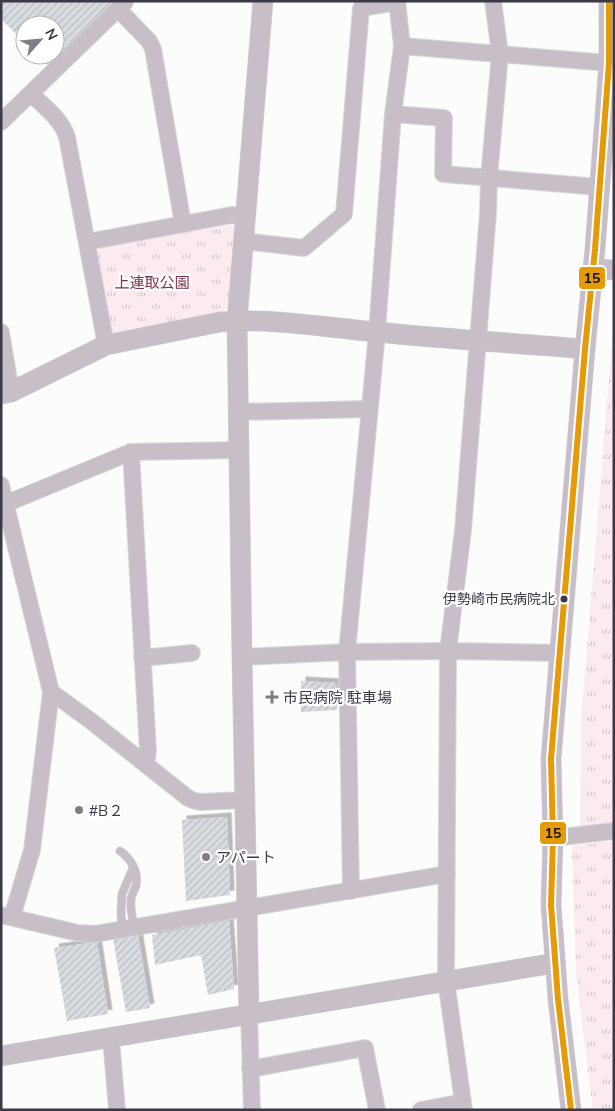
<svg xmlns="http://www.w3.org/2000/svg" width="615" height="1111" font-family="Mulish,'Noto Sans JP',sans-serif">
<defs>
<pattern id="park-tufts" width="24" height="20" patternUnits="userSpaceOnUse" patternTransform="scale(1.25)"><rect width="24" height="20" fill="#fbeaef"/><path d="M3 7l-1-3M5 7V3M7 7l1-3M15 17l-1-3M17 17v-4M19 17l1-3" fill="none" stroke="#d8c9ce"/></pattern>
<pattern id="building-hatch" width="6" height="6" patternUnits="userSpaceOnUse" patternTransform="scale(1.25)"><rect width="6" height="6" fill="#d8dbe0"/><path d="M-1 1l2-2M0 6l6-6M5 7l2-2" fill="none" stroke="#babdc2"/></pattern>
<filter id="shadow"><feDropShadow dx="4.5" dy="-4.5" stdDeviation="0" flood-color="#0004"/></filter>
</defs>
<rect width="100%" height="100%" fill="#fcfcfc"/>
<g fill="url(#park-tufts)">
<polygon points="231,225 235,229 229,305 222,312 114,332 110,328 97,253 101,247"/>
<polygon points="614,318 614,825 580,829 581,722"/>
<polygon points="614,841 614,1110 593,1110 576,974 572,846"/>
</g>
<g fill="url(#building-hatch)" filter="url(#shadow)">
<polygon points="1,1 116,1 49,66 37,55 55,55 55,25 25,25 25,43 1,19"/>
<polygon points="301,681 336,683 337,710 301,712"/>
<polygon points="227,817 230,895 186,901 182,820"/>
<polygon points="229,921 234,989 208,995 201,955 155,965 152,935"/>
<polygon points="138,935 150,1008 126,1012 113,939"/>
<polygon points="97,942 108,1014 67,1021 54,948"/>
</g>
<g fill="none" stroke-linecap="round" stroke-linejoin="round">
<defs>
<g id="service">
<path d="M120,851C130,858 139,871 136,885C135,890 131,895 131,900C130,909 133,919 134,928"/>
<polyline points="122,930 121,912 122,894 133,868"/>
</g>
<g id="minor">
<polyline points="118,9 149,41 153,49 183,224"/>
<polyline points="402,46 609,63"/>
<path d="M31,94C45,107 61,119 67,137L106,345"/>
<polyline points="393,114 444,118 443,174 599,187"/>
<polyline points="1,122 125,2"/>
<polyline points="243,241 304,248 344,214 361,8 397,2"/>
<polyline points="87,242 232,215 245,216"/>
<polyline points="1,332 11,392"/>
<polyline points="238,412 369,409"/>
<polyline points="131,452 148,751 146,764"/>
<polyline points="1,485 51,692 32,850 12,917"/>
<polyline points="5,504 131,452 239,450"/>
<polyline points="242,657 347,652 448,651 560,653"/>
<polyline points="142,658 192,653"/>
<polyline points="51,692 91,721 188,798 195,801 200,802 245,800"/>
<polyline points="553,838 614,831"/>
<polyline points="351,891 347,652 377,332 393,114 402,46 397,1"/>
<polyline points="1,915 78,933 95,934 447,874"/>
<polyline points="249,1014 252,1110"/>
<polyline points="111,1038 117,1110"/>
<polyline points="250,1069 365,1048 377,1110"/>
<polyline points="421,1110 463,1102"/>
<polyline points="464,1110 446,980 448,651 463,530 488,213 489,177 500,54 493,1"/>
</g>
<g id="tertiary">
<polyline points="593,269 614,270"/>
<path d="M1,394L11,392L106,345L220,322C273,318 324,327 376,332C445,339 515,343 585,349"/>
<polyline points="249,1014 242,657 237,321 263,1"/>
<polyline points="1,1056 555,963"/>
<polyline points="571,1110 558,999 551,905 553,838 551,759 585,349 595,249 609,63 609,1"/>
</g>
</defs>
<use href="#service" stroke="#d9d9db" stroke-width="9"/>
<use href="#minor" stroke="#d9d9db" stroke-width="18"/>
<use href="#tertiary" stroke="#d9d9db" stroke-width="21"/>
<use href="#service" stroke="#c8bec8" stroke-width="8"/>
<use href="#minor" stroke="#c8bec8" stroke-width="16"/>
<use href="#tertiary" stroke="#c8bec8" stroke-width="20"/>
<defs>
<polyline id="bus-1" points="571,1110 558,999 551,905 553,838 551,759 585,349 595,249 609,63 609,1"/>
</defs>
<use href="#bus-1" stroke="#fff" stroke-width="10"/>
<use href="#bus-1" stroke="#e49b07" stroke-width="6"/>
</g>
<circle fill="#3c3947" stroke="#fff" stroke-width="2" cx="564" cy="599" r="4.5"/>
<g fill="#7f7d86" stroke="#fff" stroke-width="2">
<path d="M269.5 689.5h5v5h5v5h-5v5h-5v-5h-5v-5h5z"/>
<circle cx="79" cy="810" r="5"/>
<circle cx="206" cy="857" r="5"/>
</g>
<g text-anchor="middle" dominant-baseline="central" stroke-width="4.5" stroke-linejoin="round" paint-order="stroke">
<g font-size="14" fill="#3c3947" stroke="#fff" text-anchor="end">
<text x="555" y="599">伊勢崎市民病院北</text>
</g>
<g font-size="15" fill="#7b324c" stroke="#fff">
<text x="152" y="282">上連取公園</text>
</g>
<g font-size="15" fill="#3c3947" stroke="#fff" text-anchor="start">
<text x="283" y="697">市民病院 駐車場</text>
<text x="89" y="810">#B２</text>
<text x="216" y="857">アパート</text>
</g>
</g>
<g stroke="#fff" stroke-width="2">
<rect x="578" y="266" width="28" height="24" rx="5" fill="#e49b07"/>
<rect x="539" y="821" width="28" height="24" rx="5" fill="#e49b07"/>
</g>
<g font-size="14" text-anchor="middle" font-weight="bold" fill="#111">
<text x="592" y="283">15</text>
<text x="553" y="838">15</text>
</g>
<rect width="615" height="1111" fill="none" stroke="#3c3947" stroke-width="5"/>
<g transform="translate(40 40) rotate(63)"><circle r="24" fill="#ffffff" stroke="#b1b0b5"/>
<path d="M0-4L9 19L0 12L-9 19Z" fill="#7f7d86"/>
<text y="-8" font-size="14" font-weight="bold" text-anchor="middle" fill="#3c3947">N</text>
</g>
</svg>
